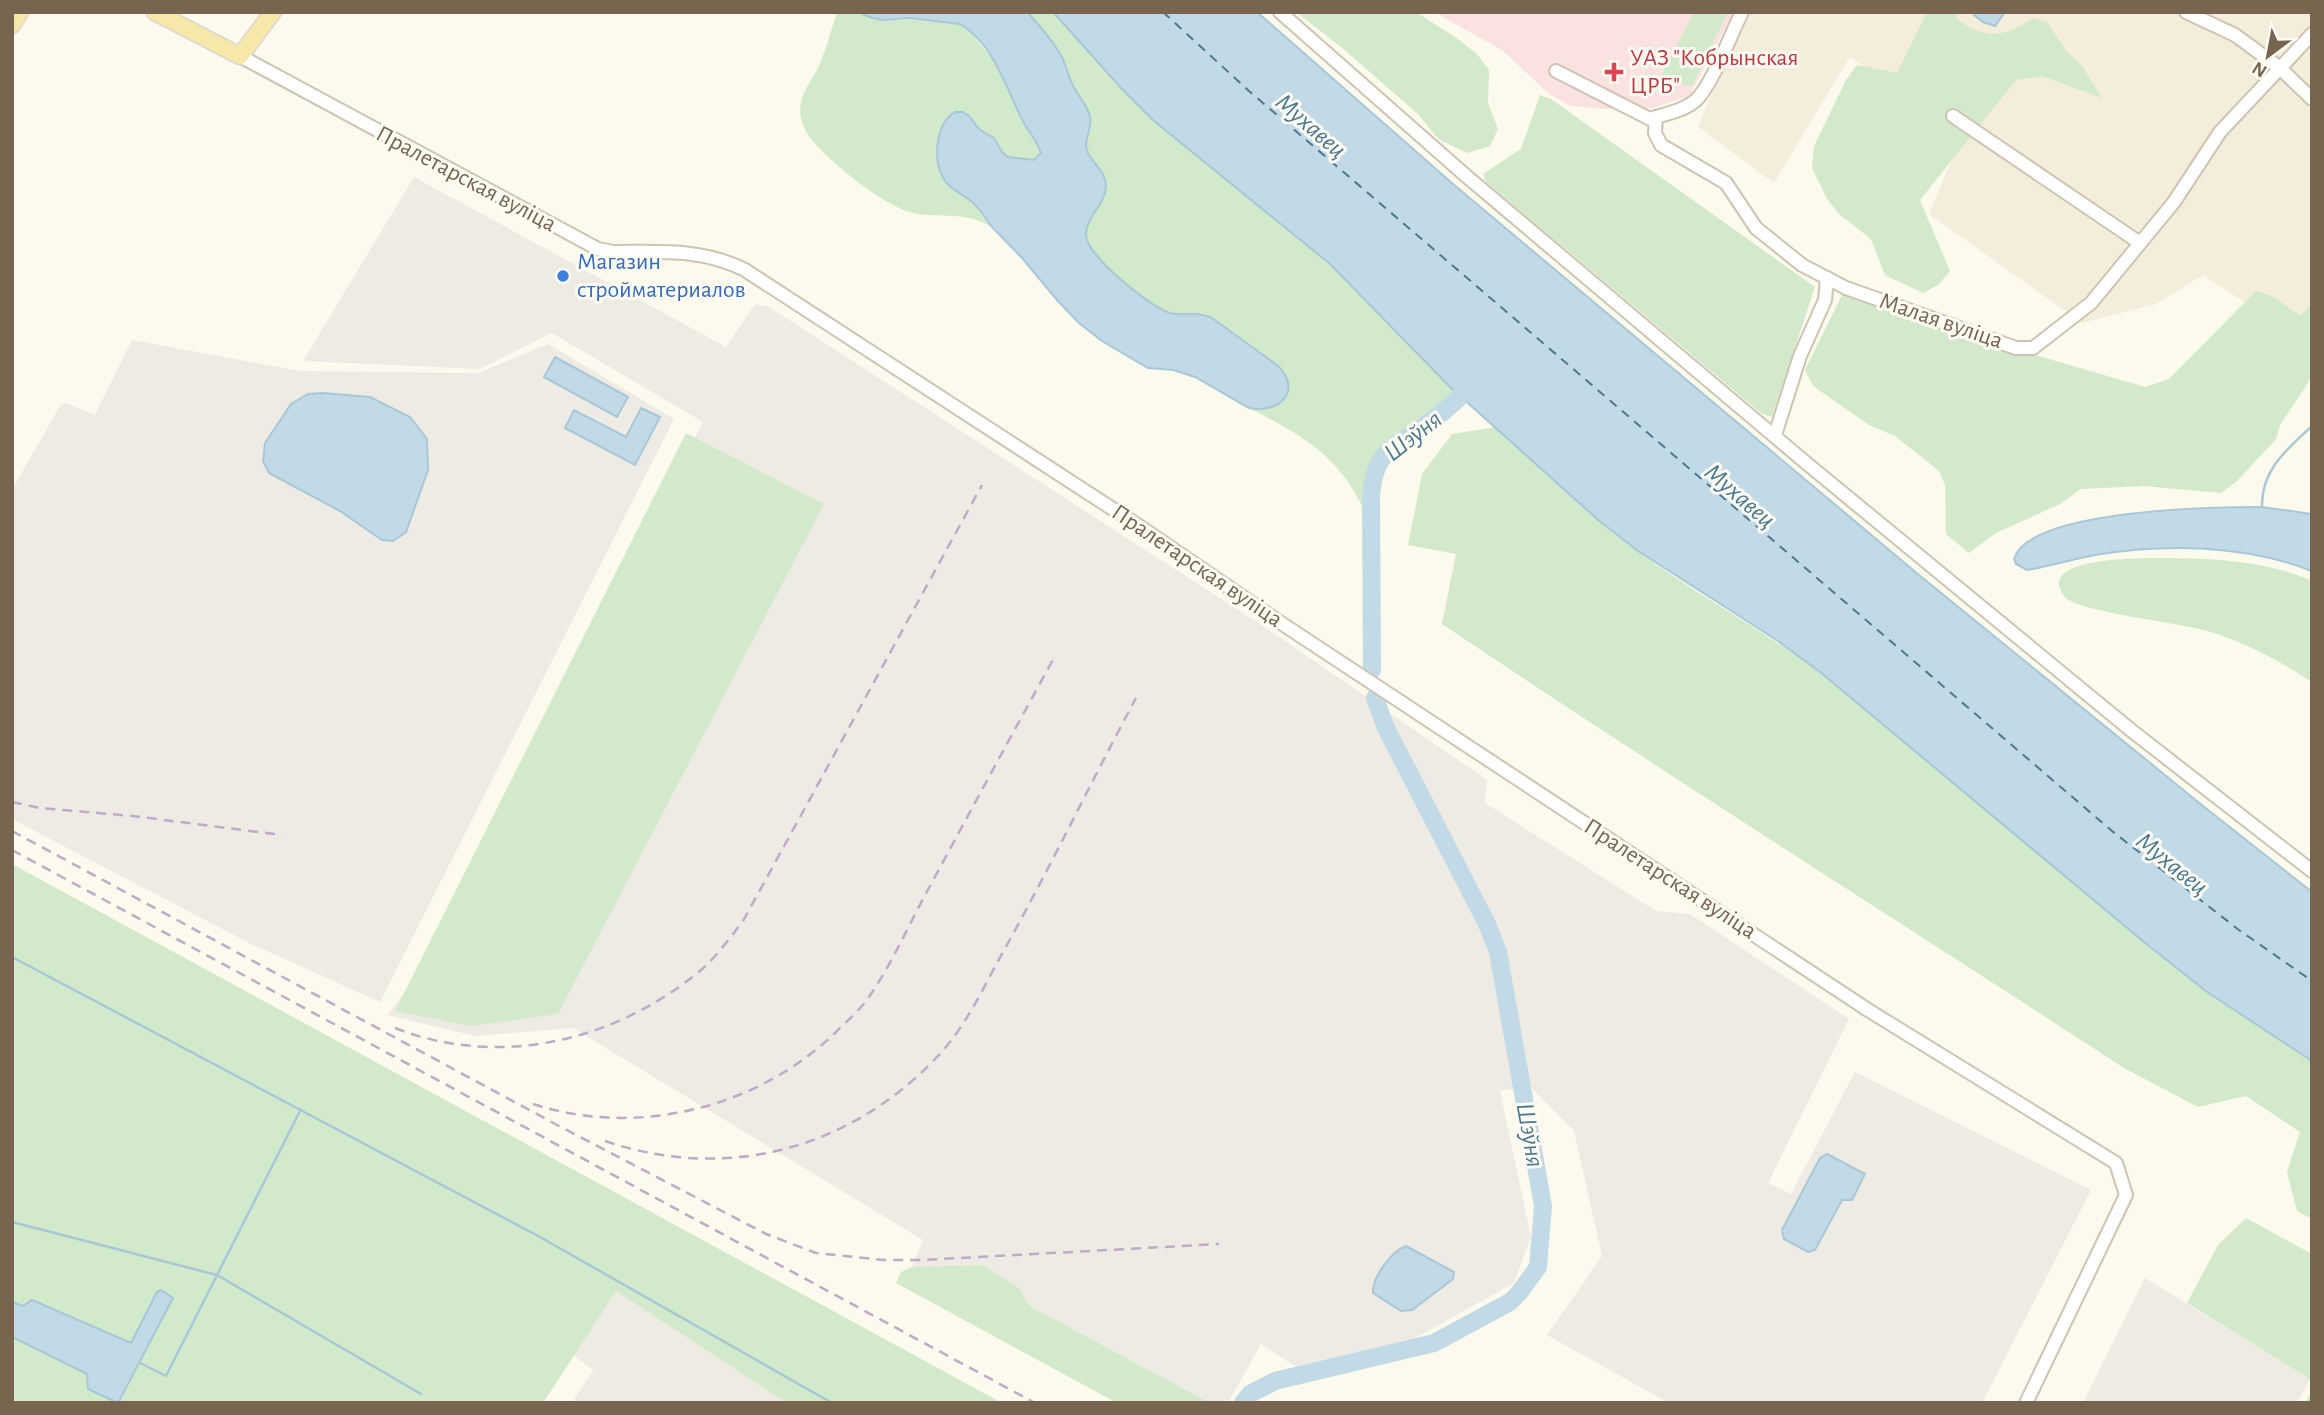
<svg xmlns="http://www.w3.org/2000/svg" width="2324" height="1415" font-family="'Alegreya Sans',sans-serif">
<rect width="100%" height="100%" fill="#fcf9ed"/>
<polygon fill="#f4eddb" points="1745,12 2312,12 2312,320 2292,333 2203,275 2156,304 2082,323 1929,214 1963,133 1850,57 1774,183 1698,127"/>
<g fill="#eeebe4">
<polygon points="414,177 726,347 755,304 769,307 1263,626 1487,780 1485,803 1656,911 1690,914 1849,1019 1768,1183 1791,1194 1855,1072 2091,1190 1982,1403 1669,1403 1547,1335 1602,1256 1574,1131 1530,1086 1500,1091 1531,1237 1514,1283 1415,1338 1299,1369 1261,1344 1228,1403 1210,1403 1030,1306 1019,1288 983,1265 912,1267 923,1240 573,1028 475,1036 387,1015 421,971 703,422 552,333 480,369 303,361"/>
<polygon points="132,340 300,371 479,373 548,344 674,419 380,1002 251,944 12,819 12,490 61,404 66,403 95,415"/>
<polygon points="2145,1278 2310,1379 2297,1403 2083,1403"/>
<polygon points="616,1290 673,1328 787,1403 572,1403 593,1370 573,1355"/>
</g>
<polygon fill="#f9e2e0" points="1434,12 1734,12 1689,96 1652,108 1605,109 1571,106 1549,94 1502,50"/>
<g fill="#d2eacb">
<path d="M837,12H858L897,20L923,19L961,24L968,28L993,60L1041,153L1034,160L1008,157L1002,152L999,144L974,124L938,161L945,180L972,201L991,227C964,210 942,219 913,213C885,207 823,158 807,133C801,124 799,112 801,102C804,89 812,80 818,68C826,50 831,31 837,12Z"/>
<path d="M1027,12H1053L1121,88L1154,121L1330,264L1460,397L1444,412L1387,451L1377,465L1371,481V526C1345,460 1310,439 1249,408L1261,410L1286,374L1212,318C1194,311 1185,317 1170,313C1150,307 1086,255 1086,235C1086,216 1106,204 1106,186C1106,172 1094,165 1089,153C1083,142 1091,134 1091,122C1091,110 1080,99 1075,89C1069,80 1067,69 1063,59C1054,41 1040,27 1027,12Z"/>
<polygon points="1296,12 1416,12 1458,39 1477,54 1489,70 1488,103 1498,129 1490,146 1467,153 1438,139 1418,114 1341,47"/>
<polygon points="1694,12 1728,12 1692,86 1659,80"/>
<path d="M1927,12H1960L1956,18C1983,40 2005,38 2033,18L2047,22L2067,52L2082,66L2102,98L2042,76L2016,80L1920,200L1950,271L1938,285L1923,293L1885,275L1871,239L1840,215L1827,199L1812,168L1814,146L1846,80L1857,65L1897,73Z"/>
<polygon points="1540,95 1551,99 1815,287 1772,417 1762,414 1486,182 1483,174 1521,149"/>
<polygon points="1844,291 1984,340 2145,387 2169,379 2256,291 2274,297 2300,316 2312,304 2312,374 2308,383 2280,425 2276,439 2237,481 2221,493 2144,486 2081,489 2060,504 1996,533 1969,553 1946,534 1945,485 1939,471 1895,436 1869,425 1813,386 1805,370"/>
<path d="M1497,427C1543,470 1587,514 1637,551C1696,594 1761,629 1820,672L2144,942L2207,992L2312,1061V1219L2297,1211L2287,1172L2300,1132L2246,1096L2198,1107L2124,1068C1897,920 1667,775 1442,624L1456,554L1408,545L1422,474L1452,434Z"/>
<polygon points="686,433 824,504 558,1014 471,1026 395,1011"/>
<path d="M2146,558C2201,558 2260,558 2312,581V682C2278,660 2245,642 2207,631C2177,622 2084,613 2066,598C2063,595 2059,589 2059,584C2059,559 2128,559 2146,558Z"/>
<polygon points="12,864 1002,1403 787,1403 616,1291 543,1403 12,1403"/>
<polygon points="2246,1218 2312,1254 2312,1403 2305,1403 2311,1393 2310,1379 2187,1303 2218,1245"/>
<polygon points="983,1265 1019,1288 1030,1306 1210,1403 1117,1403 896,1283 901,1272 912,1267"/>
</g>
<g fill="#c1dae6" stroke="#a8c7d7" stroke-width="2">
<path d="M858,12H1027C1040,26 1054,42 1063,59C1067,69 1069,80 1075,89C1080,99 1088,106 1090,117C1093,129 1082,141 1088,153C1094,165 1106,172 1106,186C1106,204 1086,216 1086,235C1086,255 1150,307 1170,313C1185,317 1194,310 1212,318L1277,365C1304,391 1279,414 1249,408L1195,377L1173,370L1148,368L1102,341L1079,323L1057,300L1023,259L992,227C985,218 980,208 971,201C963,194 951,190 945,181C932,162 935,124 955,112H963L969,116L980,130L994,138L1002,152L1008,157L1034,160L1041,153C1038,143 1031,134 1025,125C1007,92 995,44 960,24L910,18L884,20L872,18Z"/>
<polygon points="1053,12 1257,12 1453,184 1919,575 2203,806 2312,892 2312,1061 2207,992 2144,942 1820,672 1778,641 1638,551 1597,519 1449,386 1330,264 1154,121 1121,88"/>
<polygon points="1976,12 2005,12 1995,26 1983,22 1974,15"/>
<polygon points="555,357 628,397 617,417 544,377"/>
<polygon points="323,393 370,397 410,417 427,439 428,470 406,532 393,541 382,540 340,511 269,473 263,461 265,443 291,404 308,394"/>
<polygon points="641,408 660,417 635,465 565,428 574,410 626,437"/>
<path d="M2262,507L2312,514V571C2245,545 2165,543 2095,555C2073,559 2050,566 2027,570L2016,564L2014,559C2029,509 2217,507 2262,507Z"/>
<polygon points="1827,1154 1865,1174 1852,1200 1842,1200 1815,1250 1808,1252 1784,1239 1782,1230 1820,1158"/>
<path d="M1406,1246L1454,1272L1453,1279L1412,1310L1401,1311L1373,1293C1372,1277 1392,1251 1406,1246Z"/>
<polygon points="161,1290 173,1298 118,1403 88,1389 87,1374 12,1337 12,1302 23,1306 32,1300 131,1343 157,1292"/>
</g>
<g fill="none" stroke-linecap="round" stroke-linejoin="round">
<g stroke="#a8c7d7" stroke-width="2.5">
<path d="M2262,507C2261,470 2287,449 2312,426"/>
<polyline points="12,957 540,1237 832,1403"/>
<polyline points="12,1222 217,1275 421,1394"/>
<polyline points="140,1363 166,1376 301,1109"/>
</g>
<g stroke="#c1dae6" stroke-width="18">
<path d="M1372,670L1371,499C1373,449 1395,448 1430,422C1447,410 1461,396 1476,382"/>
<polyline points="1243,1403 1250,1394 1275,1381 1434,1343 1510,1302 1519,1293 1538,1267 1543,1206 1498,952 1487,924 1385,726 1375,698"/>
</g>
<polyline stroke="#4c7890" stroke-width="2" stroke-dasharray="9 7" stroke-linecap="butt" points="1163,12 1249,91 2112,831 2239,930 2312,981"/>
<defs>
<g id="minor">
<polyline points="1280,12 1465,175 1805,462 2132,731 2312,871"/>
<polyline points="2186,12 2235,35 2280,68 2312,99"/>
<path d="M240,56L598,249L613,252C660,252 701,248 745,270L1145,530L1281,623L1868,1010L2116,1163L2126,1195L2026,1403"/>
<path d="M1556,71L1650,119C1664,114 1684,111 1696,100C1712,85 1731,34 1742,12"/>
<polyline points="1953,116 2140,243"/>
<polyline points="1656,117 1655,133 1661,145 1726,183 1756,228 1802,265 1846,288 2016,348 2033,348 2091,303 2174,202 2220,132 2312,34"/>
<polyline points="1775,435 1800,356 1825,300 1827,278"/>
</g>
<g id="major">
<polyline points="155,12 240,56 273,12"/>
<polyline points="12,25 20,12"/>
</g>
</defs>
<use href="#minor" stroke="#cec4b1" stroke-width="16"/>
<use href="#major" stroke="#dcd7d1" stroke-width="19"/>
<use href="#minor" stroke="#fff" stroke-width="12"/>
<use href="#major" stroke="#f6e8a9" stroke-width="16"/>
<g stroke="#bfaac7" stroke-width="2.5" stroke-dasharray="10 7" stroke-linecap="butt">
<polyline points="12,802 40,808 133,816 282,835"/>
<polyline points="12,831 559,1126 766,1234 816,1253 883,1260 923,1260 1219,1244"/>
<polyline points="12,850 1035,1403"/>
<path d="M395,1028C500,1069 616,1041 701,970C717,956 730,938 743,921L982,485"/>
<path d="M533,1104C637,1138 758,1108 836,1032C847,1021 860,1010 869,997C892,964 910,922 930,886C971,810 1012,734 1054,658"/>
<path d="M605,1141C725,1182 848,1150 935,1059C965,1029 983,988 1003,952C1050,868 1091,782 1136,698"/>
</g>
</g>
<path fill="#e0444e" stroke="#fefcf3" stroke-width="2.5" d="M1610.5 61.5h7v7h7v7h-7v7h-7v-7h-7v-7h7z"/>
<circle fill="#3f7fe0" stroke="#fefcf3" stroke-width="2.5" cx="563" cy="276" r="7"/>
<g text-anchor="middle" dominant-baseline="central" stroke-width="6" stroke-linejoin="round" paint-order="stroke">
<g font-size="24" fill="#be3a42" stroke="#fefcf3" text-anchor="start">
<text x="1630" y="58">УАЗ "Кобрынская<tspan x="1630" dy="28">ЦРБ"</tspan></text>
</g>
<g font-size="24" fill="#77654f" stroke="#fefcf3">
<text transform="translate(466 179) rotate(28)">Пралетарская вуліца</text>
<text transform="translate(1941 321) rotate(19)">Малая вуліца</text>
<text transform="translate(1197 566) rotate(34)">Пралетарская вуліца</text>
<text transform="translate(1670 879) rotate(33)">Пралетарская вуліца</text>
</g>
<g font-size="24" fill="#366cbe" stroke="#fefcf3" text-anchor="start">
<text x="577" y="262">Магазин<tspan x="577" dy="28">стройматериалов</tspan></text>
</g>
<g font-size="26" font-style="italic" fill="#4c7890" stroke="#fefcf3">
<text transform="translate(1311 126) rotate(41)">Мухавец</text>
<text transform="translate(1413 436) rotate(-38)">Шэўня</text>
<text transform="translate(1740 496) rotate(41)">Мухавец</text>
<text transform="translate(2172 864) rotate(39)">Мухавец</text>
<text transform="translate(1530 1135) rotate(80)">Шэўня</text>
</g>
</g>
<rect width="2324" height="1415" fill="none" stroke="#77654f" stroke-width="28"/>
<g transform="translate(2268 56) rotate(212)" stroke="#fefcf3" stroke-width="5" paint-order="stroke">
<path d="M0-5L12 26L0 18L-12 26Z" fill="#77654f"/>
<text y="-10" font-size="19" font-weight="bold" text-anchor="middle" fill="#77654f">N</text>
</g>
</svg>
